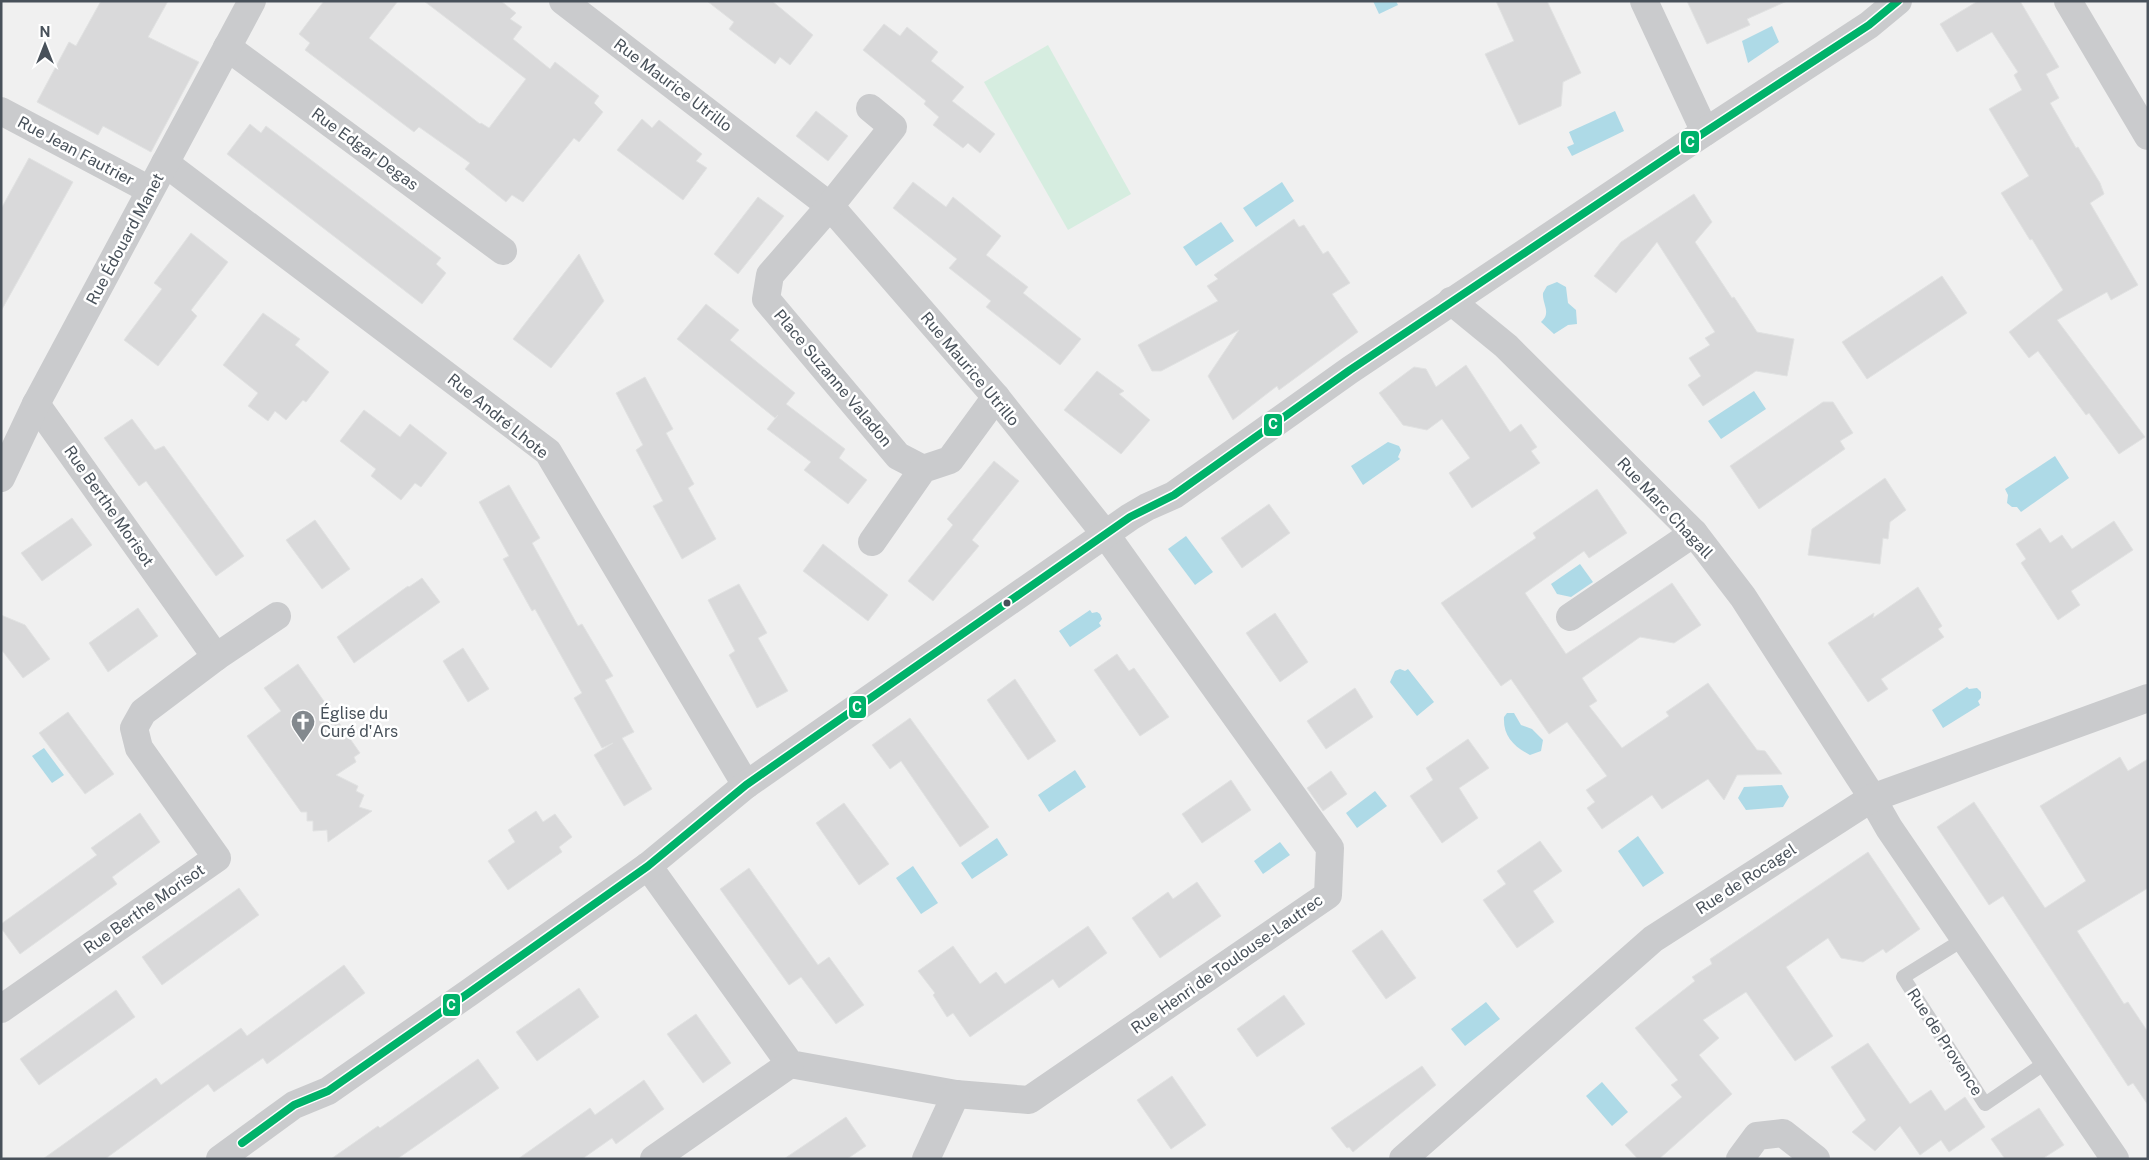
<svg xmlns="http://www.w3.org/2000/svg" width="2149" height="1160" font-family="'Public Sans',sans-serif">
<rect width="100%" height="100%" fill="#f0f0f0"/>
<polygon fill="#d6ede0" points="1048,45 1131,194 1068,230 984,82"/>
<g fill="#aedae7">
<polygon points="1373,1 1396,1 1398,5 1379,14"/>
<polygon points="1772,26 1779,42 1748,63 1742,41"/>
<polygon points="1615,111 1624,131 1572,156 1567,147 1574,144 1569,132"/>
<polygon points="1282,182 1294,201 1256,227 1243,208"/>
<polygon points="1221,222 1234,241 1196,266 1183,247"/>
<path d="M1557,282L1566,287L1568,303L1576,310L1577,324L1568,325L1554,334L1541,322C1552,313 1542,304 1543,293L1547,286Z"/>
<polygon points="1754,391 1766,409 1721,439 1708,421"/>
<polygon points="1388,442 1399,446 1401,450 1398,457 1400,459 1363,485 1351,466"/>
<polygon points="2055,456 2069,478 2021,512 2017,507 2012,507 2007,503 2008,495 2005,489"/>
<polygon points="1186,536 1213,572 1195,585 1168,549"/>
<polygon points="1580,564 1593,582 1571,597 1557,594 1551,584"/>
<polygon points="1090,610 1092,613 1097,612 1100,614 1102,619 1099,623 1101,626 1070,647 1059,631"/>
<polygon points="1400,669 1405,671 1408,669 1434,702 1417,716 1390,682 1395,671"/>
<polygon points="1967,687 1969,689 1977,688 1981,692 1981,698 1978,701 1980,705 1943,728 1932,710"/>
<path d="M1507,713H1514L1521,725L1532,729L1543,740L1541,751L1530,755C1513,746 1503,736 1504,717Z"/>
<polygon points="44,748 64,775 52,783 32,756"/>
<polygon points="1075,770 1086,787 1049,812 1038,795"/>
<polygon points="1782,785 1789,797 1783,807 1746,810 1738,798 1744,787"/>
<polygon points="1375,791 1387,806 1357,828 1346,813"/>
<polygon points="1638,836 1664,873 1643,887 1618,851"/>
<polygon points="997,838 1008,855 972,879 961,863"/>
<polygon points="1280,842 1290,855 1263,874 1254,861"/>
<polygon points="913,866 938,903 921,914 896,878"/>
<polygon points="1486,1002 1500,1019 1465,1046 1451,1029"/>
<polygon points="1602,1082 1628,1112 1612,1126 1586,1096"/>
</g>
<g fill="#d9d9da" stroke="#e1e2e2">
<polygon points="101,1 168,1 148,37 199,62 151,152 103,126 98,135 37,102 69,42 76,46"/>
<polygon points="324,1 398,1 369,38 480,124 481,123 489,128 526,79 424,1 501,1 516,13 510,19 522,27 513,39 550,69 555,62 599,96 594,103 603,112 579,142 574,138 523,202 512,195 506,202 465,169 470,163 419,127 414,132 305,50 310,43 299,34"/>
<polygon points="707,1 772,1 813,35 790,65 780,57 775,64 729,29 734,22"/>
<polygon points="1496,1 1547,1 1581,73 1563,82 1561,106 1519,125 1485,54 1514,41"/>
<polygon points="1687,1 1787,1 1747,19 1750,25 1707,44"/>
<polygon points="1978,1 2020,1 2059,67 2046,74 2059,98 2050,103 2076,148 2078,147 2100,183 2104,194 2090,203 2138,285 2111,300 2107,292 2057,320 2145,437 2119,454 2089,413 2086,415 2038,351 2029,358 2009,332 2063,290 2032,239 2030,240 2001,193 2029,176 1989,109 2022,90 2014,75 2018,72 1992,32 1957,52 1940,24"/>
<polygon points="884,24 900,36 907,27 938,52 931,61 964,87 952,101 995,134 980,153 968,143 963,148 933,125 939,117 924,104 926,101 863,50"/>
<polygon points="816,111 848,136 828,161 796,136"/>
<polygon points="642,119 652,128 659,120 702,154 696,161 707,168 683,200 617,150"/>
<polygon points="250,124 261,133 266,126 441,258 436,264 446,273 422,304 227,154"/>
<polygon points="29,158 73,182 1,311 1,209"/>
<polygon points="913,182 946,207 953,197 1001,236 986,255 1028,287 1023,293 1081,339 1060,365 986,307 991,301 949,268 957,259 893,208"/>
<polygon points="1694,194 1712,222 1695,242 1732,298 1734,297 1757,332 1794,339 1787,376 1756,371 1703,406 1688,385 1701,376 1689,358 1710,345 1705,338 1715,332 1657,242 1616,293 1594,276 1621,242"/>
<polygon points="758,197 784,216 738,274 714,254"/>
<polygon points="1294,219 1299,227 1304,225 1323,254 1328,251 1350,283 1332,294 1358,332 1279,390 1277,386 1233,420 1208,376 1239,330 1161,371 1152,371 1138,345 1218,301 1207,286 1218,279 1214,275"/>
<polygon points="191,233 228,262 191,310 197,316 158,366 124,340 162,289 154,283"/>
<polygon points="579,254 604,301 551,368 513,339"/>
<polygon points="1942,276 1967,313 1867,379 1842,342"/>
<polygon points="706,304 739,330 730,340 795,393 786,404 845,449 839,458 867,480 848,504 804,470 811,462 767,429 778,415 775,418 677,339"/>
<polygon points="263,313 300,339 295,345 329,372 306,402 303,400 286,420 275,411 268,421 248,406 258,393 223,365"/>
<polygon points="1466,365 1510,432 1521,424 1537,447 1531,451 1540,463 1472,508 1449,473 1470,458 1442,419 1427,430 1403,425 1379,393 1414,367 1426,369 1436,387"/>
<polygon points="1097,371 1124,391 1119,394 1150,420 1121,454 1064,410"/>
<polygon points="645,377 673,429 666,433 694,484 688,488 716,539 682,559 653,506 663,501 636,450 643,445 616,393"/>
<polygon points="1823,402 1833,402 1853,433 1840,441 1845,449 1759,509 1730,466"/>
<polygon points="364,410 400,437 410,424 447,453 421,487 415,483 401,500 371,476 376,469 340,441"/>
<polygon points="132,419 155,450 164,446 244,556 216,576 146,481 139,486 104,438"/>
<polygon points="994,461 1019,481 972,540 979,546 933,601 908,581 953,525 947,519"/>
<polygon points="1885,478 1906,510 1890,522 1888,539 1883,538 1880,564 1808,555 1812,529"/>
<polygon points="509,485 540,538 532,543 578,626 582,624 613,676 605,680 634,732 622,738 652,789 624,806 594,755 613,743 602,748 574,698 582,693 535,609 532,611 503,559 509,556 479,502"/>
<polygon points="1597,489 1627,533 1589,558 1584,551 1525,593 1566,654 1672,583 1701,625 1674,643 1640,637 1582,678 1597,701 1589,706 1622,748 1669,716 1666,712 1708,683 1757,750 1765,751 1782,774 1737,775 1724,800 1708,779 1662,809 1652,795 1602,829 1587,808 1595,802 1586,790 1607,776 1567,722 1549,734 1511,679 1501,686 1441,603 1536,538 1533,533"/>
<polygon points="1269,504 1290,533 1242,568 1221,538"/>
<polygon points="72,518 92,545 42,581 21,553"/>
<polygon points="315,520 350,569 322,589 286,540"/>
<polygon points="2114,521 2133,550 2071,591 2080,605 2058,620 2021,563 2026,559 2016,544 2040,528 2050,543 2062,535 2072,549"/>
<polygon points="823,544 888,595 868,621 803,571"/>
<polygon points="422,578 440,602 354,663 337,637 408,586 409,587"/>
<polygon points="739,584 767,633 758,638 788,691 757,708 729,655 735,651 708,600"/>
<polygon points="1918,587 1942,626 1938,629 1944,637 1881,679 1888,689 1868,702 1828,643 1874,613 1873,618"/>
<polygon points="138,608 158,636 108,672 89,643"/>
<polygon points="1275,613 1308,662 1280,682 1246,633"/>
<polygon points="1,615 25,625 50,659 23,678 1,649"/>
<polygon points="463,648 489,689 468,702 443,661"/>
<polygon points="1117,654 1129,671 1134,668 1169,717 1140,736 1094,670"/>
<polygon points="298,664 360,753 354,757 356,762 336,775 358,786 356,791 364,795 359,807 372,811 328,842 327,830 313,831 313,821 307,821 307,812 301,812 247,736 281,711 264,688"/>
<polygon points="1015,679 1056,741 1028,760 987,700"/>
<polygon points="1355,688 1373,717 1326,749 1307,721"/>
<polygon points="68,712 114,774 85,794 39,733"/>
<polygon points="910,718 989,827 960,847 901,761 890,769 872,745"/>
<polygon points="1468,739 1489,768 1459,788 1478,818 1442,843 1410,796 1433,780 1426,768"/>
<polygon points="2120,757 2128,771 2148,759 2148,888 2077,931 2124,1004 2128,1002 2148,1032 2148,1105 2133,1083 2128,1086 2003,896 1989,905 1937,827 1974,802 2045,908 2086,881 2040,806"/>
<polygon points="1331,771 1347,794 1323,811 1307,788"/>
<polygon points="1231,780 1251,810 1202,843 1182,814"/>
<polygon points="844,803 889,864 859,885 816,823"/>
<polygon points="536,811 543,822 555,814 572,837 559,847 562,852 508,890 488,861 515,842 508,830"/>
<polygon points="140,813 160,842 112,877 117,884 20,954 1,928 1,924 97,855 91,848"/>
<polygon points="1540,841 1562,871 1533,891 1554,922 1517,948 1483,900 1506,884 1497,871"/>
<polygon points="1868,852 1920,929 1886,953 1883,949 1863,962 1841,958 1828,938 1786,967 1833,1036 1795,1061 1746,992 1703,1020 1719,1038 1699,1055 1732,1094 1659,1159 1638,1159 1625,1145 1682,1097 1671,1085 1678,1080 1635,1028 1695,981 1692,977 1712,964 1710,959"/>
<polygon points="749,868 818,965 829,957 864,1005 836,1024 801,977 789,985 720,889"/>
<polygon points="1197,882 1221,916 1160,958 1132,918 1168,892 1173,899"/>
<polygon points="239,888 259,915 162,985 142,957"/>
<polygon points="1088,926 1107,953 1059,988 1053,979 970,1037 953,1013 947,1017 933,995 935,993 918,971 953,946 980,984 996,972 1005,984"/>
<polygon points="1382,930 1416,978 1386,999 1352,951"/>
<polygon points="344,965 365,993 267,1064 263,1058 214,1092 208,1084 105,1159 43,1159 156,1078 161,1085 241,1028 247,1036"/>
<polygon points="579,988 599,1017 537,1061 516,1032"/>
<polygon points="116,990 135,1017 39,1085 20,1059"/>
<polygon points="1284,995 1305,1024 1257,1057 1237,1029"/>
<polygon points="696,1014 731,1063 703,1083 667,1034"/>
<polygon points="1868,1043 1910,1104 1931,1090 1945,1111 1965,1097 1985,1127 1949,1152 1941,1140 1920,1155 1900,1126 1875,1151 1852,1132 1866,1120 1831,1067"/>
<polygon points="478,1059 499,1088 397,1159 331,1159 378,1126 380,1128"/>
<polygon points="1422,1066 1436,1085 1353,1152 1349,1147 1347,1148 1331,1128"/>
<polygon points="1172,1076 1206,1125 1171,1149 1137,1100"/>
<polygon points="644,1080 664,1109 616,1144 612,1138 582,1159 518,1159 590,1108 595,1115"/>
<polygon points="2039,1108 2064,1145 2042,1159 2005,1159 1991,1139"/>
<polygon points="846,1117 866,1146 847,1159 784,1159"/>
</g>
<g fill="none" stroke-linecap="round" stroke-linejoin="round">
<polyline stroke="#cacbcd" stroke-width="14" points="1964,939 1903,977 1985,1104 2048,1061"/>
<g stroke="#cacbcd" stroke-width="28">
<polyline points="563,1 830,206 996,397 1106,535 1330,848 1328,895 1029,1100 956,1094 790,1064 648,866"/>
<polyline points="1644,1 1705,132"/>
<polyline points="2068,1 2148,136"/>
<polyline points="227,47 503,251"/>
<polyline points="870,108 893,127 830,206 770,275 766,299 898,456 923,469"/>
<polyline points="1,111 150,190"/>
<polyline points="165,163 548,452 746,785"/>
<polyline points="1451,301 1506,346 1694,533 1743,597 1865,786 1889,828 2115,1159"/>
<polyline points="36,404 216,657"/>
<polyline points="1,478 36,404 252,1"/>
<polyline points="872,542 923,469 950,460 996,397"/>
<polyline points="1570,617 1694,533"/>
<polyline points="1,1009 217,858 139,748 134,728 143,712 216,657 277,616"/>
<polyline points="220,1159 294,1105 328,1091 470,992 648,866 746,785 1130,517 1147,507 1174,495 1350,370 1705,132 1869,25 1898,1"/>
<polyline points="654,1159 790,1064"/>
<polyline points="926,1159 956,1094"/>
<polyline points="1403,1159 1653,939 1872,798 2148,698"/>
<polyline points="1740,1159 1757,1136 1783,1133 1816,1159"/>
</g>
<defs>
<polyline id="bus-1" points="242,1143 294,1105 328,1091 470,992 648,866 746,785 1130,517 1174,495 1350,370 1705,132 1869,25 1898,1"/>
</defs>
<use href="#bus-1" stroke="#fff" stroke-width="11"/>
<use href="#bus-1" stroke="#00b26a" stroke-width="8"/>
</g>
<defs>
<symbol id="church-pin" viewBox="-11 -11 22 30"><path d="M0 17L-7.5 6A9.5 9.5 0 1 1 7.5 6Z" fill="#83898e" stroke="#fff"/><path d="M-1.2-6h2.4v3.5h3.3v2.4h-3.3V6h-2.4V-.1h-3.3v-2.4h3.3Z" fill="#fff"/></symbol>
</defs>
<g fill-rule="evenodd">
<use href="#church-pin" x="289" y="708" width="28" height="38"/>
</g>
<circle fill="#48515a" stroke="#fff" stroke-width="2" cx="1007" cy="603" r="4.5"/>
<g text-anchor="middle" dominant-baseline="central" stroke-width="5" stroke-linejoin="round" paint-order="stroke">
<g font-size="16" fill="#48515a" stroke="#fff">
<text transform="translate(673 85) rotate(37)">Rue Maurice Utrillo</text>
<text transform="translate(365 149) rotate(36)">Rue Edgar Degas</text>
<text transform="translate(76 151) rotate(28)">Rue Jean Fautrier</text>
<text transform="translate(125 239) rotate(-62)">Rue Édouard Manet</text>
<text transform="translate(970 369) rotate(50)">Rue Maurice Utrillo</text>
<text transform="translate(833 378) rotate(50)">Place Suzanne Valadon</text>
<text transform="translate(498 416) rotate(39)">Rue André Lhote</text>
<text transform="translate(109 506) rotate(55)">Rue Berthe Morisot</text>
<text transform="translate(1665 508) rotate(47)">Rue Marc Chagall</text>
<text transform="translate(1746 879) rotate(-33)">Rue de Rocagel</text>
<text transform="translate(144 909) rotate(-35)">Rue Berthe Morisot</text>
<text transform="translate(1227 964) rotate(-35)">Rue Henri de Toulouse-Lautrec</text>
<text transform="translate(1945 1042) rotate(57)">Rue de Provence</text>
</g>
<g font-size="16" fill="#48515a" stroke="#fff" text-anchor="start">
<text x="320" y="713">Église du<tspan x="320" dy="18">Curé d'Ars</tspan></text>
</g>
</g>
<g stroke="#fff" stroke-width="2">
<rect x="1680" y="130" width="20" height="24" rx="5" fill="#00b26a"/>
<rect x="1263" y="413" width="20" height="24" rx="5" fill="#00b26a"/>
<rect x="848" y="695" width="19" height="24" rx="5" fill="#00b26a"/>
<rect x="442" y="993" width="19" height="24" rx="5" fill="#00b26a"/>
</g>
<g font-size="14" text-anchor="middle" font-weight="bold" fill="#fff">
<text x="1690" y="147">C</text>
<text x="1273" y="429">C</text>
<text x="857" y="712">C</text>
<text x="451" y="1010">C</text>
</g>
<rect width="2149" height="1160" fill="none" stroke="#48515a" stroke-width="5"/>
<g transform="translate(45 45)" stroke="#ffffff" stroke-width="4" paint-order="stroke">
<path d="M0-4L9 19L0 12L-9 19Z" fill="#48515a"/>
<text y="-8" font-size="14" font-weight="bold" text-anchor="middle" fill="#48515a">N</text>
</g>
</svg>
